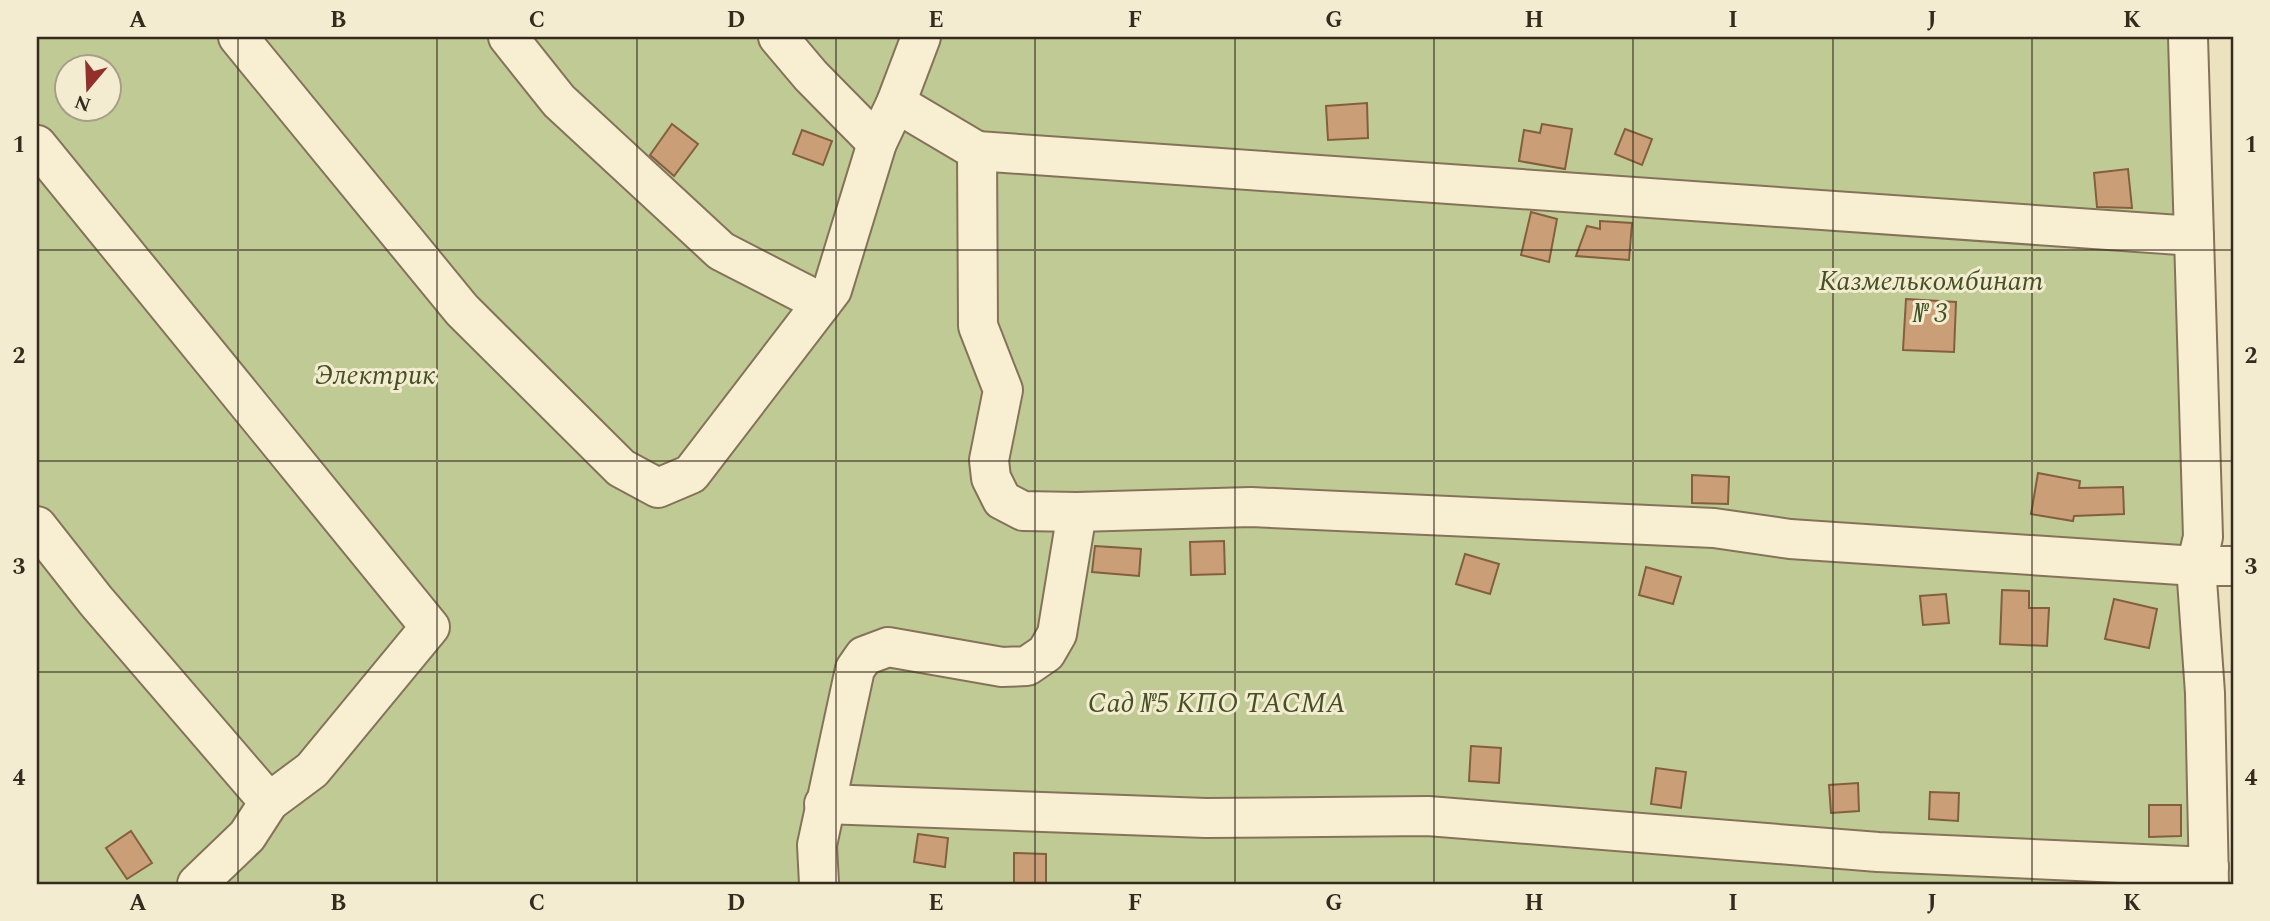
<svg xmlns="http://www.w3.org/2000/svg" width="2270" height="921" font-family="Spectral,serif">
<rect width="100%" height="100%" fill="#ece2c0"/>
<path fill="#c0ca95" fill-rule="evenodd" d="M37,37H2203L2220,884H37ZM66,66H108V108H66Z"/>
<g fill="#ca9f77" stroke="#845f3f" stroke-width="2">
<polygon points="1367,103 1368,138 1328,140 1326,106"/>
<polygon points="672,124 698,144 674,176 650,155"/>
<polygon points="1542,124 1572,129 1565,169 1519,161 1524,130 1540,133"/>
<polygon points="1625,129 1652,139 1642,165 1615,154"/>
<polygon points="802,130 832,141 823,165 793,154"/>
<polygon points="2128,169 2132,208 2097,207 2094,173"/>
<polygon points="1531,212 1557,219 1549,262 1521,255"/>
<polygon points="1600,221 1632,223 1629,260 1576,256 1587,226 1600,229"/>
<polygon points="1906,299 1956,302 1954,352 1903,350"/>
<polygon points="2038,473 2080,481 2079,488 2123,487 2124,514 2074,516 2073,521 2031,514"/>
<polygon points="1692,475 1729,477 1728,504 1692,503"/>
<polygon points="1224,541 1225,574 1191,575 1190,542"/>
<polygon points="1095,546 1141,549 1139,576 1092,572"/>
<polygon points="1465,554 1499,564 1490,594 1456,584"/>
<polygon points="1646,567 1681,577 1673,604 1639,595"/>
<polygon points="2002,590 2029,591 2029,608 2049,608 2047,646 2000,644"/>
<polygon points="1946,594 1949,623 1923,625 1920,596"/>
<polygon points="2114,599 2157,609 2149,648 2105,639"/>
<polygon points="1471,746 1501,748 1499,783 1469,781"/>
<polygon points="1656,768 1686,772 1681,808 1651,804"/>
<polygon points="1858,783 1859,811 1831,813 1829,785"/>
<polygon points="1930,792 1959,793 1958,821 1929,819"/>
<polygon points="2149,805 2181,805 2181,836 2149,837"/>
<polygon points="131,831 152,863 127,879 106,848"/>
<polygon points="918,834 948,838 945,867 914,862"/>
<polygon points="1014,853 1046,854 1046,884 1014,884"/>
</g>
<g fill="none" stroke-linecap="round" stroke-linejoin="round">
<defs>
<g id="minor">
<polyline points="238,37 462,310 621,468 658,488 691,474 832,290 877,143 896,103 921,37"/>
<polyline points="508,37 559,101 721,251 822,303"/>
<polyline points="778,37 811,76 877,143"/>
<polyline points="2188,37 2203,537 2196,566 2205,693 2209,884"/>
<polyline points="896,103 977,151 978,326 1003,390 989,460 991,478 1002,500 1023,511 1077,512 1251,507 1714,528 1790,539 2196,566 2233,566"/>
<polyline points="37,145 430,627 312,770 269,802 247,836 197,884"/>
<polyline points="977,151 2194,236"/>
<polyline points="37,526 96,601 269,802"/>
<polyline points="824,804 1206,818 1428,816 1878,852 2209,867"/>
<polyline points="819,884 817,845 855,669 864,656 888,647 1002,667 1027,666 1046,653 1057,634 1077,512"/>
</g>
</defs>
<use href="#minor" stroke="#857359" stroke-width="42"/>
<use href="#minor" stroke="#f8efd3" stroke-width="38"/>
</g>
<path fill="none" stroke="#352a1d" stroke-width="2" stroke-opacity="0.55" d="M238,37V884M437,37V884M637,37V884M836,37V884M1035,37V884M1235,37V884M1434,37V884M1633,37V884M1833,37V884M2032,37V884M37,250H2233M37,461H2233M37,672H2233"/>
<g text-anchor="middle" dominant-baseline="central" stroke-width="6" stroke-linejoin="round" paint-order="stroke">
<g font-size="28" font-style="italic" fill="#435124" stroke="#f4ecd0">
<text x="1931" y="281">Казмелькомбинат<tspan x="1931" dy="32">№ 3</tspan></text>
<text x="375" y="375">Электрик</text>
<text x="1217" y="703">Сад №5 КПО ТАСМА</text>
</g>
</g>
<rect width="2270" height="921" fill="none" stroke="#f4ecd0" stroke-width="77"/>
<g transform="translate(88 88) rotate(199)"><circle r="33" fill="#f4ecd0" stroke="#a89e88" stroke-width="2"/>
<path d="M0-5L12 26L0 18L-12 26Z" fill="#92302b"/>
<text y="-10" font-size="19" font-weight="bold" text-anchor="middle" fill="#352a1d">N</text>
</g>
<rect x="38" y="38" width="2194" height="845" fill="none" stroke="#352a1d" stroke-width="2.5"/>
<g font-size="23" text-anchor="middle" font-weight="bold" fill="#352a1d">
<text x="138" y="27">A</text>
<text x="338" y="27">B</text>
<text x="537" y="27">C</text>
<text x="736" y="27">D</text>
<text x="936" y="27">E</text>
<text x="1135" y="27">F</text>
<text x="1334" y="27">G</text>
<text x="1534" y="27">H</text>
<text x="1733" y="27">I</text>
<text x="1932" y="27">J</text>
<text x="2132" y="27">K</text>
<text x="19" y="152">1</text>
<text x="2251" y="152">1</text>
<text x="19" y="363">2</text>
<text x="2251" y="363">2</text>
<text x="19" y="574">3</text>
<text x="2251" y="574">3</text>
<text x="19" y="785">4</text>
<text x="2251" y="785">4</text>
<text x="138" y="910">A</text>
<text x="338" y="910">B</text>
<text x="537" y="910">C</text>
<text x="736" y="910">D</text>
<text x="936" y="910">E</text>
<text x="1135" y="910">F</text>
<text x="1334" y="910">G</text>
<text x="1534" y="910">H</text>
<text x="1733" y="910">I</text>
<text x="1932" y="910">J</text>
<text x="2132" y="910">K</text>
</g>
</svg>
